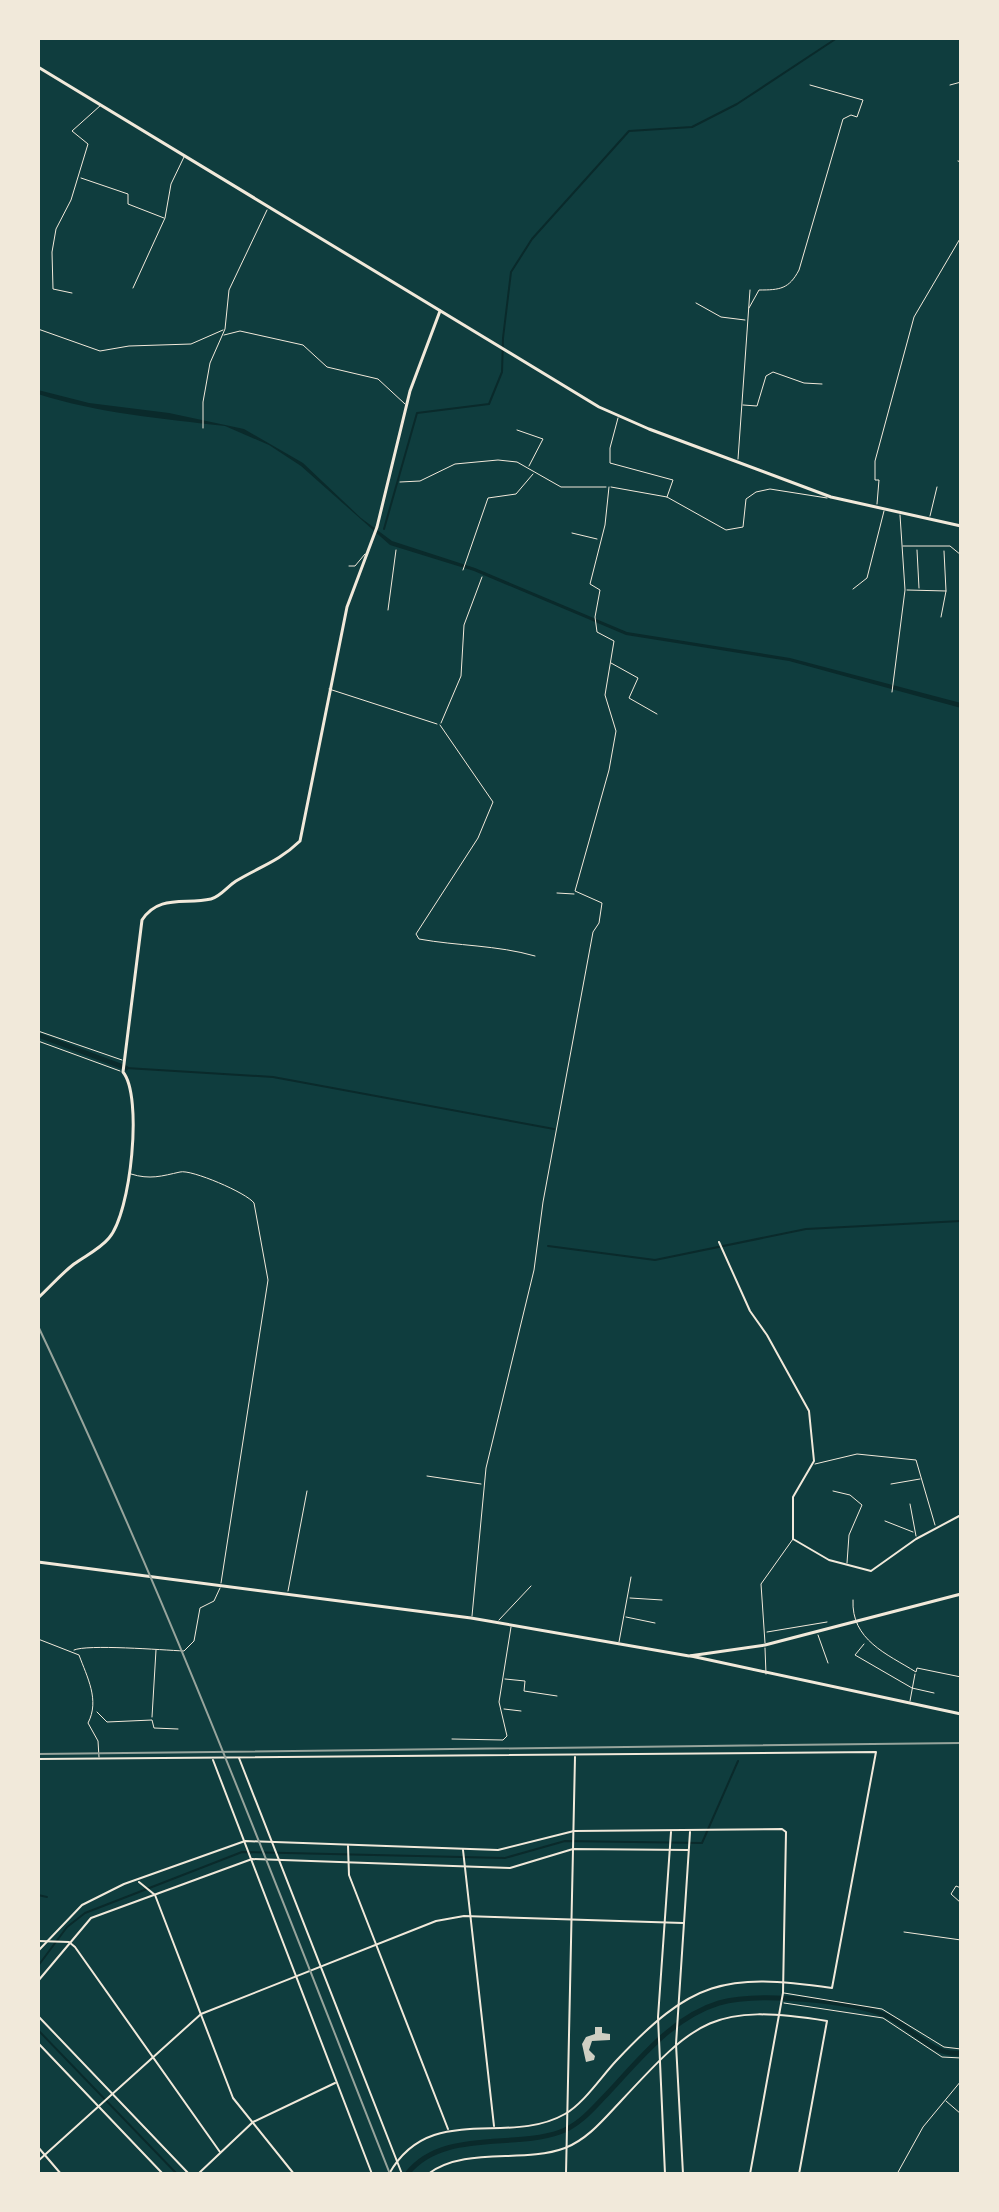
<svg xmlns="http://www.w3.org/2000/svg" width="999" height="2212" font-family="Mulish,sans-serif">
<rect width="100%" height="100%" fill="#0f3d3e"/>
<path fill="#0a2a2b" d="M38,390L89,403L169,413L244,429L303,463L361,518L392,541L475,568L627,632L790,658L961,703V708L789,661L626,635L474,571L390,545L301,466L269,445L225,426C164,419 97,413 38,394Z"/>
<g fill="none" stroke-linecap="round" stroke-linejoin="round">
<g stroke="#0a2a2b" stroke-width="2">
<polyline points="503,338 511,272 532,239 629,131 692,127 737,104 837,38"/>
<polyline points="384,529 417,413 489,404 502,372 503,339"/>
<polyline points="126,1068 273,1077 554,1129"/>
<polyline points="548,1246 655,1260 806,1229 961,1221"/>
<polyline points="38,1895 47,1897"/>
<polyline points="38,1966 67,1927 85,1913 242,1852 505,1858 565,1841 702,1843 738,1761"/>
<polyline points="38,2030 177,2174"/>
</g>
<g stroke="#0a2a2b" stroke-width="5">
<polyline points="38,1035 126,1068"/>
<path d="M407,2174C442,2129 512,2149 560,2132C580,2125 593,2108 607,2094C639,2060 672,2017 719,2003C757,1992 851,2000 887,2016C911,2027 933,2057 961,2053"/>
</g>
</g>
<polygon fill="#cfcfc3" points="595,2027 602,2027 602,2033 610,2034 610,2040 592,2041 589,2050 595,2056 594,2060 586,2062 582,2044 586,2037 595,2034"/>
<g fill="none" stroke-linecap="round" stroke-linejoin="round">
<g stroke="#f1e9da" stroke-width="1">
<polyline points="950,85 961,82"/>
<polyline points="958,161 961,162"/>
<polyline points="81,178 128,194 128,204 164,218"/>
<polyline points="133,288 165,218 171,184 184,157"/>
<polyline points="72,293 53,289 52,252 56,229 71,200 88,144 72,131 101,105"/>
<polyline points="696,303 721,317 745,320"/>
<path d="M749,308L759,290C780,290 789,289 799,270L843,119L851,115L857,117L863,100L810,85"/>
<polyline points="38,329 100,351 129,346 191,344 223,330"/>
<polyline points="224,335 240,331 303,345 327,367 378,379 405,404"/>
<polyline points="743,405 757,406 766,376 773,372 804,383 822,384"/>
<polyline points="618,418 610,448 610,463 673,480 667,497"/>
<polyline points="203,428 203,402 210,363 225,329 229,290 267,210"/>
<polyline points="517,430 543,439 529,466"/>
<polyline points="738,459 750,290"/>
<polyline points="400,482 420,481 455,464 498,460 517,462 561,487 606,487"/>
<polyline points="611,487 667,497 726,530 743,527 746,499 756,492 770,489 827,498"/>
<polyline points="877,504 879,480 875,480 875,461 914,317 961,237"/>
<polyline points="930,516 937,487"/>
<polyline points="572,533 597,539"/>
<polyline points="903,546 950,546 961,555"/>
<polyline points="917,550 919,588"/>
<polyline points="349,566 355,566 365,554"/>
<polyline points="463,570 488,498 516,494 533,474"/>
<polyline points="853,589 867,578 884,511"/>
<polyline points="907,590 946,591"/>
<polyline points="388,610 396,550"/>
<polyline points="941,617 946,591 944,551"/>
<polyline points="611,663 638,678 629,698 657,714"/>
<polyline points="329,689 437,724"/>
<polyline points="892,692 905,590 900,515"/>
<polyline points="441,723 461,676 464,625 482,577"/>
<path d="M440,725L493,802L478,838L416,934L419,939C457,946 497,945 535,956"/>
<polyline points="557,893 574,894"/>
<polyline points="38,1031 122,1060"/>
<polyline points="38,1041 120,1071"/>
<path d="M131,1174C150,1180 162,1176 180,1172C191,1169 247,1193 254,1203L268,1280L221,1583"/>
<polyline points="815,1464 857,1454 916,1460 935,1525"/>
<polyline points="427,1476 481,1484"/>
<polyline points="891,1484 920,1479"/>
<polyline points="833,1491 850,1495 862,1505 849,1535 847,1563"/>
<polyline points="910,1504 916,1536"/>
<polyline points="885,1521 913,1532"/>
<polyline points="960,1558 961,1558"/>
<polyline points="288,1591 307,1491"/>
<polyline points="630,1598 662,1600"/>
<path d="M853,1600C851,1640 887,1654 916,1672L917,1668L961,1677"/>
<polyline points="472,1616 486,1468 534,1270 543,1202 593,932 599,923 602,903 575,891 609,770 616,731 605,695 614,641 597,632 595,617 600,590 590,584 605,525 609,487"/>
<polyline points="626,1617 655,1623"/>
<polyline points="499,1620 531,1586"/>
<polyline points="767,1632 827,1622"/>
<polyline points="818,1635 828,1663"/>
<path d="M38,1639L79,1655C87,1677 100,1700 88,1723L98,1741L99,1757"/>
<polyline points="619,1642 631,1577"/>
<polyline points="765,1643 761,1584 793,1539"/>
<polyline points="864,1644 855,1655 912,1688 934,1693"/>
<polyline points="765,1648 766,1674"/>
<path d="M74,1650C87,1644 162,1650 184,1651L194,1641L200,1608L214,1601L220,1588"/>
<polyline points="505,1679 525,1681 524,1691 557,1696"/>
<polyline points="910,1701 915,1674"/>
<polyline points="504,1709 521,1711"/>
<polyline points="97,1712 107,1722 152,1720 154,1728 178,1729"/>
<polyline points="152,1717 156,1650"/>
<polyline points="452,1739 503,1740 507,1736 499,1702 511,1627"/>
<polyline points="961,1888 956,1886 951,1894 961,1903"/>
<polyline points="904,1932 961,1940"/>
<polyline points="784,1993 882,2009 944,2047 961,2049"/>
<polyline points="784,2003 883,2018 942,2057 961,2058"/>
<polyline points="946,2101 961,2114"/>
<polyline points="897,2174 923,2127 961,2081"/>
</g>
<g stroke="#f1e9da" stroke-width="2">
<polyline points="719,1242 750,1311 767,1335 809,1411 814,1461 793,1497 793,1539 829,1560 871,1571 916,1539 961,1515"/>
<polyline points="239,1758 402,2174"/>
<path d="M38,1759L876,1752L832,1988C724,1972 691,1981 616,2061C601,2077 584,2103 565,2114C507,2147 430,2101 389,2174"/>
<polyline points="213,1760 372,2174"/>
<polyline points="348,1846 349,1875 448,2129"/>
<polyline points="463,1850 494,2126"/>
<polyline points="139,1882 155,1895 233,2098 294,2174"/>
<polyline points="38,1941 69,1942 75,1947 220,2152"/>
<polyline points="38,1951 82,1905 124,1884 245,1841 498,1850 574,1831 782,1829 786,1832 783,1993 750,2174"/>
<polyline points="38,1981 91,1918 252,1859 510,1868 573,1849 688,1850"/>
<polyline points="38,2016 189,2174"/>
<polyline points="38,2043 163,2174"/>
<polyline points="38,2147 61,2174"/>
<polyline points="38,2161 201,2014 436,1921 464,1916 683,1923"/>
<polyline points="198,2174 253,2122 335,2083"/>
<path d="M428,2174C466,2146 522,2164 565,2148C588,2139 604,2119 621,2101C697,2019 713,2003 827,2021L799,2174"/>
<polyline points="566,2174 575,1757"/>
<polyline points="665,2174 658,2017 671,1832"/>
<polyline points="683,2174 676,2044 690,1832"/>
</g>
<g stroke="#f1e9da" stroke-width="3">
<path d="M38,1298C50,1287 61,1274 74,1264C85,1256 100,1249 109,1238C131,1213 143,1096 123,1072L142,920C159,894 185,905 211,899C220,897 228,886 236,881C261,866 278,862 300,841L347,607L377,527L410,391L440,311"/>
<polyline points="691,1656 961,1714"/>
</g>
<g stroke="#f1e9da" stroke-width="3">
<polyline points="38,67 599,407 649,429 831,497 961,526"/>
<polyline points="38,1562 471,1618 689,1656 765,1645 961,1594"/>
</g>
<g stroke="#97a49c" stroke-width="2">
<path d="M38,1326C169,1602 278,1890 390,2174"/>
<polyline points="38,1754 961,1743"/>
</g>
</g>
<rect width="999" height="2212" fill="none" stroke="#f1e9da" stroke-width="80"/>
</svg>
